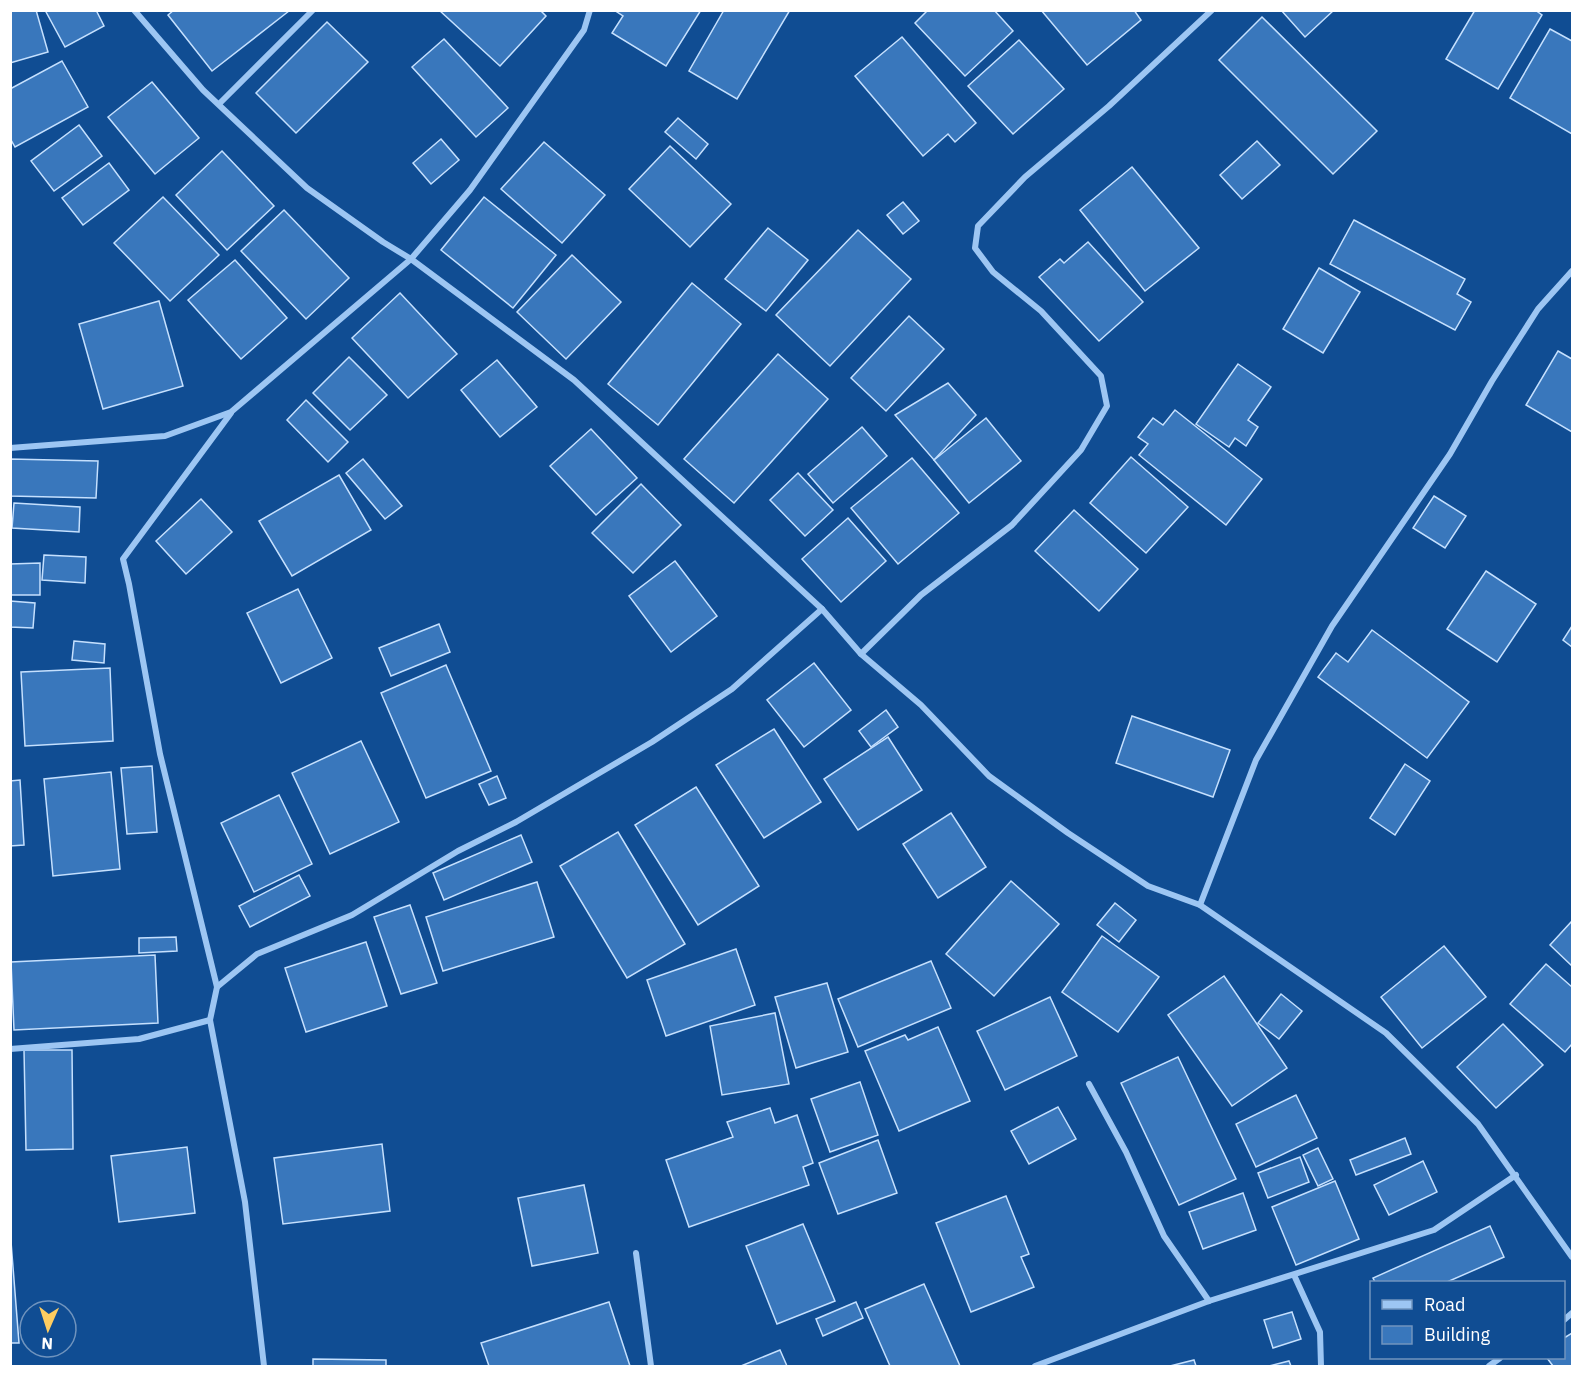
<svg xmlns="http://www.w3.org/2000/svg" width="1583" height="1377" font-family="'IBM Plex Sans',sans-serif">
<rect width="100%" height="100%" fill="#104d93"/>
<g fill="#3977bc" stroke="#c5e0fe" stroke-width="1.5">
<polygon points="10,10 36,10 48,52 10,63"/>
<polygon points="45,10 96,10 104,26 65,47"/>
<polygon points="174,10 289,10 289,11 212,71 168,15"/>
<polygon points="439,10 540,10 546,16 500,66"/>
<polygon points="614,10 701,10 666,66 612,33 623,16"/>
<polygon points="724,10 790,10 737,99 689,71"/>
<polygon points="928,10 994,10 1013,31 965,76 915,23"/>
<polygon points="1041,10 1134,10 1141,20 1087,65"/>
<polygon points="1281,10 1334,10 1305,37"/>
<polygon points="1475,10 1535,10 1542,15 1498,89 1446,59"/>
<polygon points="1262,17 1377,131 1333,174 1219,60"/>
<polygon points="327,22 368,62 296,133 256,93"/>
<polygon points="1550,29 1572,41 1572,134 1510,98"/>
<polygon points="902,37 976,123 955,142 948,134 923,156 855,76"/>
<polygon points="444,39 508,108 476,137 412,67"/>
<polygon points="1019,40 1064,89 1013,134 968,86"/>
<polygon points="62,61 88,107 15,147 10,138 10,89"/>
<polygon points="152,82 199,138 155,174 108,117"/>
<polygon points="678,118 708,144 696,159 665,132"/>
<polygon points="79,125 102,156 54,191 31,161"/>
<polygon points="441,139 459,160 431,184 413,163"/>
<polygon points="1257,141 1280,165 1242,199 1220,175"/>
<polygon points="544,142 605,195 562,243 501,189"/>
<polygon points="670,146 731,204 690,247 629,189"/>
<polygon points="222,151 274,206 227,250 176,195"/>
<polygon points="109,163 129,190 83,225 62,198"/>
<polygon points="1132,167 1199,248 1145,291 1080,210"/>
<polygon points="163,197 219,255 170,301 114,243"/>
<polygon points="484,197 556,255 513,308 441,250"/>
<polygon points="903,202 919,221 903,234 887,215"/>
<polygon points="284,210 349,278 306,319 241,251"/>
<polygon points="1354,220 1465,279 1457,294 1471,302 1455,330 1330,264"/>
<polygon points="768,228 808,260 766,311 725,279"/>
<polygon points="858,230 911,279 830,366 776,315"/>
<polygon points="1088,242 1143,302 1099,341 1039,277 1060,259 1064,263"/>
<polygon points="572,255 621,302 566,359 517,312"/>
<polygon points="235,260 287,318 241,359 188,300"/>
<polygon points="1319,268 1360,292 1323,353 1283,329"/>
<polygon points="692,283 741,324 658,425 608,384"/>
<polygon points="400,293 457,354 408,398 352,338"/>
<polygon points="159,301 183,386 103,409 79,324"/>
<polygon points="909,316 944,349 886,411 851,378"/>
<polygon points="1558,351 1572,359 1572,432 1526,405"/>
<polygon points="778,354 828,399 734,503 684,459"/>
<polygon points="349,357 387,395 350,430 313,393"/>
<polygon points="497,360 537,407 500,437 461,390"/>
<polygon points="1238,364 1271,387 1248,420 1258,427 1246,446 1235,438 1229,447 1196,424"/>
<polygon points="948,383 976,415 934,460 895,415"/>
<polygon points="306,400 348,442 328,462 287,420"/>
<polygon points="1175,410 1262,479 1226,525 1139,455 1148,444 1138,437 1153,418 1163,425"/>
<polygon points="986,418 1021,461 969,503 934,460"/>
<polygon points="862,427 887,456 833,503 808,474"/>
<polygon points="591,429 637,478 596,515 550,466"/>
<polygon points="1131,457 1188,507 1146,553 1090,503"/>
<polygon points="912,458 959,513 898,564 851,508"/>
<polygon points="10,459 98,461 96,498 10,496"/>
<polygon points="363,459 402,506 385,519 346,473"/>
<polygon points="798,473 833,510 805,536 770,500"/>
<polygon points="339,475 371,530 292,576 259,521"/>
<polygon points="641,484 681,525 633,573 592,533"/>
<polygon points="1434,496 1466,516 1445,548 1413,528"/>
<polygon points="201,499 232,532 186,574 156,541"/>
<polygon points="14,503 80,507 79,532 12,528"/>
<polygon points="1074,510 1138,569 1099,611 1035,551"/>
<polygon points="848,518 886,561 841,602 802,559"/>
<polygon points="44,555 86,557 85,583 42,580"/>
<polygon points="675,561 717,616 671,652 629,596"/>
<polygon points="40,563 40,595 10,595 10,564"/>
<polygon points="1486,571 1536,604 1497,662 1447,629"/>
<polygon points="298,589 332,658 281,683 247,613"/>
<polygon points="10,601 35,603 33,628 10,627"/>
<polygon points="439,624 450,652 391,676 379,648"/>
<polygon points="1572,626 1572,647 1563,640"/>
<polygon points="1372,630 1469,702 1427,758 1318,677 1336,653 1348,662"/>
<polygon points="74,641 105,644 104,663 72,660"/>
<polygon points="814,663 851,710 804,747 767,700"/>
<polygon points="446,665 491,771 426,798 381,693"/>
<polygon points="110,668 113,741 25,746 21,672"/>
<polygon points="886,710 898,727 871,747 859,731"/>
<polygon points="1132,716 1230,750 1213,797 1116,763"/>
<polygon points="774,729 821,802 764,838 716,765"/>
<polygon points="888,737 922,790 858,830 824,779"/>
<polygon points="361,741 399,822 330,854 292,773"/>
<polygon points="1405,764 1430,781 1395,835 1370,818"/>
<polygon points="152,766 157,832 127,834 121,768"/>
<polygon points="111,772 120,869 53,876 44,779"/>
<polygon points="497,776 506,798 489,805 479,784"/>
<polygon points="20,780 24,845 10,846 10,781"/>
<polygon points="696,787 759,886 698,925 635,825"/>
<polygon points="279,795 312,864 254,892 221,823"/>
<polygon points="951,813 986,867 938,898 903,844"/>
<polygon points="618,832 685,944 627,978 560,866"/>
<polygon points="521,835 532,862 444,900 433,873"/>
<polygon points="299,875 310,896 250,927 239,906"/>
<polygon points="1011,881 1059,924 994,996 946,954"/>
<polygon points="537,882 554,937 443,971 426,917"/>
<polygon points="1115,903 1136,920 1119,942 1097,925"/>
<polygon points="410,905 437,983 401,994 374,917"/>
<polygon points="1572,921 1572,966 1550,945"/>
<polygon points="1102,936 1159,977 1118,1032 1062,992"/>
<polygon points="176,937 177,951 139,953 139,938"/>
<polygon points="366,942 387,1006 306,1032 285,968"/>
<polygon points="1444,946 1486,997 1422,1048 1381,997"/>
<polygon points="736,949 755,1005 666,1036 647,980"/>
<polygon points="155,955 158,1023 14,1030 11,962"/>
<polygon points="931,961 951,1008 858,1047 838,999"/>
<polygon points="1546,964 1572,987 1572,1044 1565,1052 1510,1004"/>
<polygon points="1224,976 1287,1068 1232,1106 1168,1015"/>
<polygon points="827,983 848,1052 796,1068 775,997"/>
<polygon points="1281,994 1302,1011 1279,1039 1258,1023"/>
<polygon points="1050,997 1077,1056 1005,1090 977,1031"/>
<polygon points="775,1013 789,1084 722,1095 710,1026"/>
<polygon points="1503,1024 1543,1065 1496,1108 1457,1067"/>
<polygon points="938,1027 970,1101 899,1131 865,1051 905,1035 908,1040"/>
<polygon points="24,1050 72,1050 73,1149 26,1150"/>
<polygon points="1178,1057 1236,1179 1179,1205 1121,1083"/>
<polygon points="860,1082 878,1135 830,1152 811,1099"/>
<polygon points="1296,1095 1317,1138 1256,1167 1236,1124"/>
<polygon points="1058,1107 1076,1139 1029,1164 1011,1131"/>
<polygon points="770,1108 775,1123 797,1115 813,1163 803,1167 809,1185 689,1227 666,1160 733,1137 727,1122"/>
<polygon points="1405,1138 1411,1154 1356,1175 1350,1160"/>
<polygon points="878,1140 897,1193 838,1214 819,1163"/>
<polygon points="382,1144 390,1211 283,1224 274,1158"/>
<polygon points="187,1147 195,1213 119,1222 111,1156"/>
<polygon points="1318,1148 1333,1179 1318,1186 1303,1155"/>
<polygon points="1300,1157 1309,1182 1268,1198 1258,1173"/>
<polygon points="1423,1161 1437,1192 1389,1215 1374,1185"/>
<polygon points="1335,1181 1359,1239 1296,1265 1272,1207"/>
<polygon points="584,1185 598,1253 532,1266 518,1198"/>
<polygon points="1243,1193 1256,1230 1203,1249 1189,1212"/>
<polygon points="1006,1196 1029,1254 1021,1257 1034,1287 971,1312 936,1223"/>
<polygon points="803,1224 835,1301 777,1324 746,1246"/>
<polygon points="1490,1226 1504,1257 1447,1282 1375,1282 1373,1278"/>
<polygon points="10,1229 19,1343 10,1343"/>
<polygon points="924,1284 960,1366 890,1366 865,1309"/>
<polygon points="609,1302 630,1366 489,1366 481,1343"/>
<polygon points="856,1302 863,1318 823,1336 816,1319"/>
<polygon points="1292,1312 1301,1339 1273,1348 1264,1320"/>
<polygon points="1572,1333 1572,1366 1553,1366 1547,1358 1564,1358 1564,1338"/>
<polygon points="780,1350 787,1366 741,1366"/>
<polygon points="313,1359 386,1360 386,1366 313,1366"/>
<polygon points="1194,1360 1196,1366 1170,1366"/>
<polygon points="1289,1361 1291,1366 1269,1366"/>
</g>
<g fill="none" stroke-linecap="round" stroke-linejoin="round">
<g stroke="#9dc6f3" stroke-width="6">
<polyline points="134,10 203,90 307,188 383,242 411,259 574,380 822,609 861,654 921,705 989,776 1068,833 1148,886 1200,905 1386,1033 1478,1124 1572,1257"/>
<polyline points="219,104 313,10"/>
<polyline points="10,448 165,436 231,412 411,259 470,190 584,30 590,10"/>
<polyline points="861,654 921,595 1012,525 1081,450 1107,406 1101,376 1041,311 993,272 975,248 978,226 1025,177 1109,106 1212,10"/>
<polyline points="1200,905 1256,760 1332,626 1450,454 1492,381 1538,309 1572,271"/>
<polyline points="217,987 160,754 129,584 123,559 231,413"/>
<polyline points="10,1049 139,1039 210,1020"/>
<polyline points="1089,1084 1126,1152 1164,1236 1209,1301"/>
<polyline points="636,1253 651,1366"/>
<polyline points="1294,1275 1320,1332 1321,1366"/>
<polyline points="1564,1320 1572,1313"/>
<polyline points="264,1366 245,1202 210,1020 217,987 257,954 352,915 458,851 516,822 652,742 732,689 822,609"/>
<polyline points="1035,1366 1209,1301 1434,1230 1516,1175"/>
<polyline points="1489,1366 1500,1358"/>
</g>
</g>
<rect width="1583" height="1377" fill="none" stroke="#ffffff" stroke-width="24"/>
<rect x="1370" y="1281" width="195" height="78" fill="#104d93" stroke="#7094be" stroke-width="1.5"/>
<rect x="1382" y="1300" width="30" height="9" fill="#9dc6f3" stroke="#7094be" stroke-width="1.5"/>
<text x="1424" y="1311" font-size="18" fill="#ffffff">Road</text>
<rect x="1382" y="1326" width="30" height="18" fill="#3977bc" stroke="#7094be" stroke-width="1.5"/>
<text x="1424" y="1341" font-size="18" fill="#ffffff">Building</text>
<g transform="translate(48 1329) rotate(183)"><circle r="28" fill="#104d93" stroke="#7094be" stroke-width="1.5"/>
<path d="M0-4.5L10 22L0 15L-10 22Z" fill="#ffcd60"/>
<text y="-9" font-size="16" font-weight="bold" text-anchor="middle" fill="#ffffff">N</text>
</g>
</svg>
